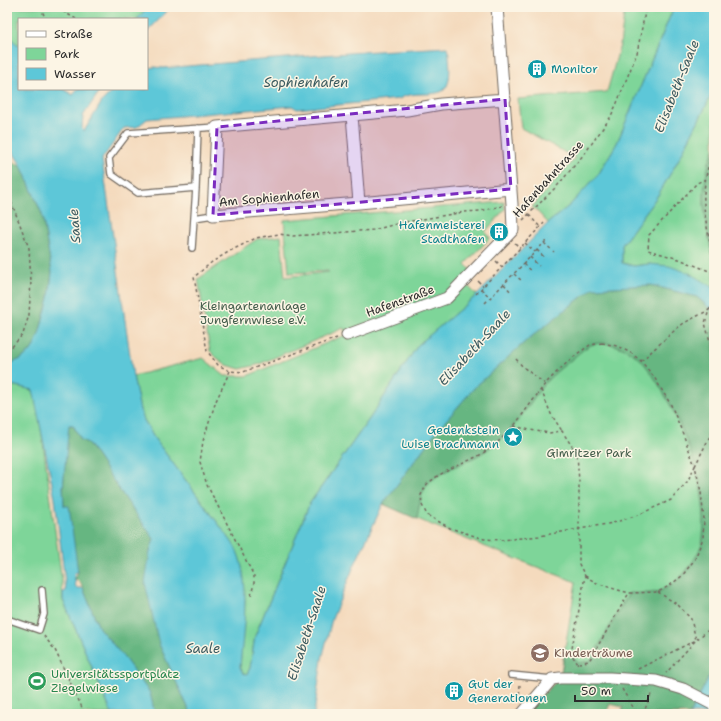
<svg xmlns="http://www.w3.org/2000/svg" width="721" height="721" viewBox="0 0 721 721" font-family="'Shantell Sans',sans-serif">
  <rect width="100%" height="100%" fill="#fcf5e5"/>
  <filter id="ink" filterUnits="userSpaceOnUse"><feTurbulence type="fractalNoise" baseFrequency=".025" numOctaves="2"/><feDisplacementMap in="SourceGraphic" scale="8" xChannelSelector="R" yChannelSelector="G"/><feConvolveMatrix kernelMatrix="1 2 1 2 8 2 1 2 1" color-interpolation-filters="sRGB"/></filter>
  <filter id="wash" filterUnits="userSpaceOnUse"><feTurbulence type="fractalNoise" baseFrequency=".012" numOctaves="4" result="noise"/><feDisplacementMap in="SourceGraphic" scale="16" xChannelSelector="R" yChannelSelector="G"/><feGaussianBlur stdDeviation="0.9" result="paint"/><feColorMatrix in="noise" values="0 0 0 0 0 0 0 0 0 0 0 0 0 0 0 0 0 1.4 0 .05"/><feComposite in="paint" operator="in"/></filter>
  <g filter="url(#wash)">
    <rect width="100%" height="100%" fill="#f4dabd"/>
    <path fill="#7ed599" stroke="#548062" d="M7,7H164L147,19H19V46L7,35Z
      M625,7H674L617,143L598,175L570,205L548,223L535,209L532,207L575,158L521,128L518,99L607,92L620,45Z
      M714,90V150L709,162L704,204L712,256L714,262V288L689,273L649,264L634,266L622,263V245L658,195L680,157Z
      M504,202L505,209L485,232L490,238L465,264L473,272L464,282L477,295L418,345L370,418L310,503L255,636L250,668L247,674L243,673L240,667L245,600L229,538L154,438L144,420L140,410L133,376L203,358L225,376H247L346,335L344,328L257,365L240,369L227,365L217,358L210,351L198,279L257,239L281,236L285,277L329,272L328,271L289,273L284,220Z
      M714,312V667L560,678L576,582C511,557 446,532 383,504L527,340Z
      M7,384L33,390L41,428L62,581L63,600L112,714H7Z"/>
    <path fill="#66b681" stroke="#487056" d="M714,150V262L712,256C710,240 705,221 704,205C703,186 707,167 714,150Z
      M7,160L21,165L42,214L52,272L49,298L39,334L34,346L30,352L21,359L7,365Z
      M651,285L697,297L714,312V667L690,714H622L623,707L610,704L606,714H522L560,678L565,652L571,654L578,663L590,661L629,593C638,593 652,594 659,591C669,588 680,579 686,571C693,562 702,549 703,537C709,489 685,430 662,390C656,380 649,369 641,360C629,349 607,339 591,345C584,348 577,355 571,360C562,367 552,375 544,384C532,399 523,416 510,430C500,440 491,448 479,455C465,463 437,472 427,485C420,495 419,508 417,519L383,504L435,433L475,387L527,340L593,288Z
      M68,425H73L81,440L88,443L129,504L154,539L150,551L159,644L191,714H155L150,693L122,655L99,628L83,588L80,582L75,579L78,572L64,506C62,479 66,452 68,425Z"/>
    <path fill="#5dc7d8" stroke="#447982" d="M148,7H171L147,32V19H137Z
      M674,7H714V90L680,157L658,195L622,245V263L634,266L649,264L669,266L689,273L714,288V312L697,297L651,285L593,288L527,340L475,387L435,433L383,504L354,566L332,619L322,659L314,714H191L159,644L145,583L150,551L154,539L129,504L88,443L81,440L73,425H69L63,487L64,506H69L78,572L74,573L76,588H83L99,628L122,655L150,693L155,714H112L63,600V592L66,591L55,499L33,390L7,384V365L21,359L30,352L34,346L39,334L49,298L52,272L42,214L21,165L7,143V35L19,46V89H63L73,95L77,89H101L83,116L82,129L84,131L103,100L115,89H147V68L155,67L163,68L361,52L448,47C449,58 453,82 444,90C441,93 431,94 426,94C417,94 407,94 399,99L297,109L292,106L147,119L137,127L124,128L102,159L133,376L140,410L144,420L154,438L229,538C232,542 235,546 237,551C251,583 243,632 240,667L243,673L247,674L250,668L255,636L310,503L370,418L418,345L477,295L548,223L570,205L598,175L617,143Z
      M714,667V714H690Z"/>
  </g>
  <g filter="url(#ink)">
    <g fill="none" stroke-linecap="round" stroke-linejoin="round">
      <defs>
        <path id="lane" d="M196,188L138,193L111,174L109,158L128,133L217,127
          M194,218L213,215
          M192,248L196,188L198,128
          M7,619L39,630L44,614L42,590
          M511,675L552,679"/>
        <path id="street" d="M352,115L407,110L441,104L505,99
          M359,203L352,115L217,127L213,215L359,203L511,189
          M347,335L447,298L513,230L512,204L497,7
          M522,714L552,679L560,678H610L656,681L683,689L714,705"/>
      </defs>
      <use href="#lane" stroke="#71685e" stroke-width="8"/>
      <use href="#street" stroke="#71685e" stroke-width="13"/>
      <path stroke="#71685e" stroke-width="1.5" stroke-dasharray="3 3" stroke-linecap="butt" d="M40,7L46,19
        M59,7L64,12L76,19
        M714,150C707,167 703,186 704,205C705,221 710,240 712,256L714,262
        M706,179L697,183L649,235L648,250L679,259L714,273
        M7,191L29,248L31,281L29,315L23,334L10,349L7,350
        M529,215L540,227
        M523,220L558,185L585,153L610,118L617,103L637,53L646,7
        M515,243L520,248
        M525,243L535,252
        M544,243L554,252
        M537,250L545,258
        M530,257L539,266
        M496,261L502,267
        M523,264L532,272
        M514,274L522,281
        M478,281L483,286
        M504,284L511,292
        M481,289L490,297
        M476,294L544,223
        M485,303L546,241
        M714,303L709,310L705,323L714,356
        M337,338L243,372L230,371L218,365L207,351L194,277L212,262L230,251L256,238L279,234L293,236L373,230L400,223L464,212L480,211L502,206
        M602,343L617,346L631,353L641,361L654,377L671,405L683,434L695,466L687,482L671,500L638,515L613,523L579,529L539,536L503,540L484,539L450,528L427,515L422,505L421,495L427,484L439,475L480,455L496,444L514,426L545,384L560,369L577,354L590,345Z
        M516,359L523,367L545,384
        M641,361L675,330L684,323L709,310
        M230,371L216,401L203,441L200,462L207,485L254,576V583L251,596
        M541,390L551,414L562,431
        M514,426L530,430L549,433L562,431L577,454L579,482V564L585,576L571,654L578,664
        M585,576L597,583L611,588L629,593L658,592L669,586L682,576L695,559L703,538L704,519L701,492L695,466L714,428
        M658,592L678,605L691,619L696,640L666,673
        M44,636L55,650L85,714
        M579,663L589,661L629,593
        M638,669L696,640L711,628L714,625
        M622,689L637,714
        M519,700L520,684
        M643,714L652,692"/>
      <use href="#lane" stroke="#fff" stroke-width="5.5"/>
      <use href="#street" stroke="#fff" stroke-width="11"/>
    </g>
  </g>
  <path fill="#7b2cbf" fill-opacity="0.2" stroke="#7b2cbf" stroke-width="3" stroke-dasharray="8 5" stroke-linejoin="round" d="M505,99L511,189L213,215L217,127Z"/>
  <defs>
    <symbol id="building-disc" viewBox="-11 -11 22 22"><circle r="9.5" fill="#0f9aa8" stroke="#fcf5e5"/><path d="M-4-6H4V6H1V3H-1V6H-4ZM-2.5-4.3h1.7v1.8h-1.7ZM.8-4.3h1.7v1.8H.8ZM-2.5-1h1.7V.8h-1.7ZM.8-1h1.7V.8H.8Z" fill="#fff"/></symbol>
    <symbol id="sight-disc" viewBox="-11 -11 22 22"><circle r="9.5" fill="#0f9aa8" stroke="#fcf5e5"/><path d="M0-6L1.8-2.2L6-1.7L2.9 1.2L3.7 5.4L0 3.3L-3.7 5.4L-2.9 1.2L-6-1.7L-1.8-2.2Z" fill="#fff"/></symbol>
    <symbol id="school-disc" viewBox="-11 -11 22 22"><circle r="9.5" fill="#8d6e63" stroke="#fcf5e5"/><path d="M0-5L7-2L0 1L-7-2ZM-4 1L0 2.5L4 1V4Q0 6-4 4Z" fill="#fff"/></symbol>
    <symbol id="stadium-disc" viewBox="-11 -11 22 22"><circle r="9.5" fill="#2e9e5b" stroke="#fcf5e5"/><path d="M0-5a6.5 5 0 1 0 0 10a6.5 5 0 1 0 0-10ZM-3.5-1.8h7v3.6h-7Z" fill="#fff"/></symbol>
  </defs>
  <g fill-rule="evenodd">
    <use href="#building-disc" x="526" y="58" width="22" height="22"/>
    <use href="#building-disc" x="488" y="221" width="22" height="22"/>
    <use href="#sight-disc" x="502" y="426" width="22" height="22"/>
    <use href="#school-disc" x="529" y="642" width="22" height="22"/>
    <use href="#stadium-disc" x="26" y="670" width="22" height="22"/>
    <use href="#building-disc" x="443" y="680" width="22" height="22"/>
  </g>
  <g text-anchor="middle" stroke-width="3" stroke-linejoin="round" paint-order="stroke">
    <g font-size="12" fill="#0d838f" stroke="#fcf5e5" text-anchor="start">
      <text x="551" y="73">Monitor</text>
      <text x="485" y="229" text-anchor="end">Hafenmeisterei<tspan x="485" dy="14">Stadthafen</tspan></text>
      <text x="499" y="434" text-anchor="end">Gedenkstein<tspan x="499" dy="14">Luise Brachmann</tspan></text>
      <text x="468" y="688">Gut der<tspan x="468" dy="14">Generationen</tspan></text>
    </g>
    <g font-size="12" fill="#2b2b2b" stroke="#fcf5e5">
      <text transform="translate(548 179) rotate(-48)" y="4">Hafenbahntrasse</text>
      <text transform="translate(269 198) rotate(-5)" y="4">Am Sophienhafen</text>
      <text transform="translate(400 301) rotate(-20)" y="4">Hafenstraße</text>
    </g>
    <g font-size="12" fill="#445e4c" stroke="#fcf5e5">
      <text x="253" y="310">Kleingartenanlage<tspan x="253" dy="14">Jungfernwiese e.V.</tspan></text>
      <text x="589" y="457">Gimritzer Park</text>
    </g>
    <g font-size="12" fill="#785e54" stroke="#fcf5e5" text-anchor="start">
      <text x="554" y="657">Kinderträume</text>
    </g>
    <g font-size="12" fill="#27864d" stroke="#fcf5e5" text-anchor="start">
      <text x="51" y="678">Universitätssportplatz<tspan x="51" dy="14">Ziegelwiese</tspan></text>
    </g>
    <g font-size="13" font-style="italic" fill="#3a5a5f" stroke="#fcf5e5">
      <text x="306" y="87">Sophienhafen</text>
      <text transform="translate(676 86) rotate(-68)" y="5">Elisabeth-Saale</text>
      <text transform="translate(74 226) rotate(-94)" y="5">Saale</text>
      <text transform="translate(474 347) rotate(-47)" y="5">Elisabeth-Saale</text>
      <text transform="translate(306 633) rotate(-72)" y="5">Elisabeth-Saale</text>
      <text x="203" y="653">Saale</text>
    </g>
  </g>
  <rect width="721" height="721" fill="none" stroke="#fcf5e5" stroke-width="24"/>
  <rect x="18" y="18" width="130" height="72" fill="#fcf5e5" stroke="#a8a49b"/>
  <rect x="26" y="31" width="20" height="6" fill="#ffffff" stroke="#a8a49b"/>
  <text x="54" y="38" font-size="12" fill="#2b2b2b">Straße</text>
  <rect x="26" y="48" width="20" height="12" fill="#7ed599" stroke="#a8a49b"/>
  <text x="54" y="58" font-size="12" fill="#2b2b2b">Park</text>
  <rect x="26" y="68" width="20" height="12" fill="#5dc7d8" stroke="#a8a49b"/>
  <text x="54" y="78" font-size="12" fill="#2b2b2b">Wasser</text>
  <path d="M575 695v6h73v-6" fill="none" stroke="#2b2b2b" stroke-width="2"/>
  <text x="581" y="695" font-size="12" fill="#2b2b2b" stroke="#fcf5e5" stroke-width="3" paint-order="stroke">50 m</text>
</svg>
